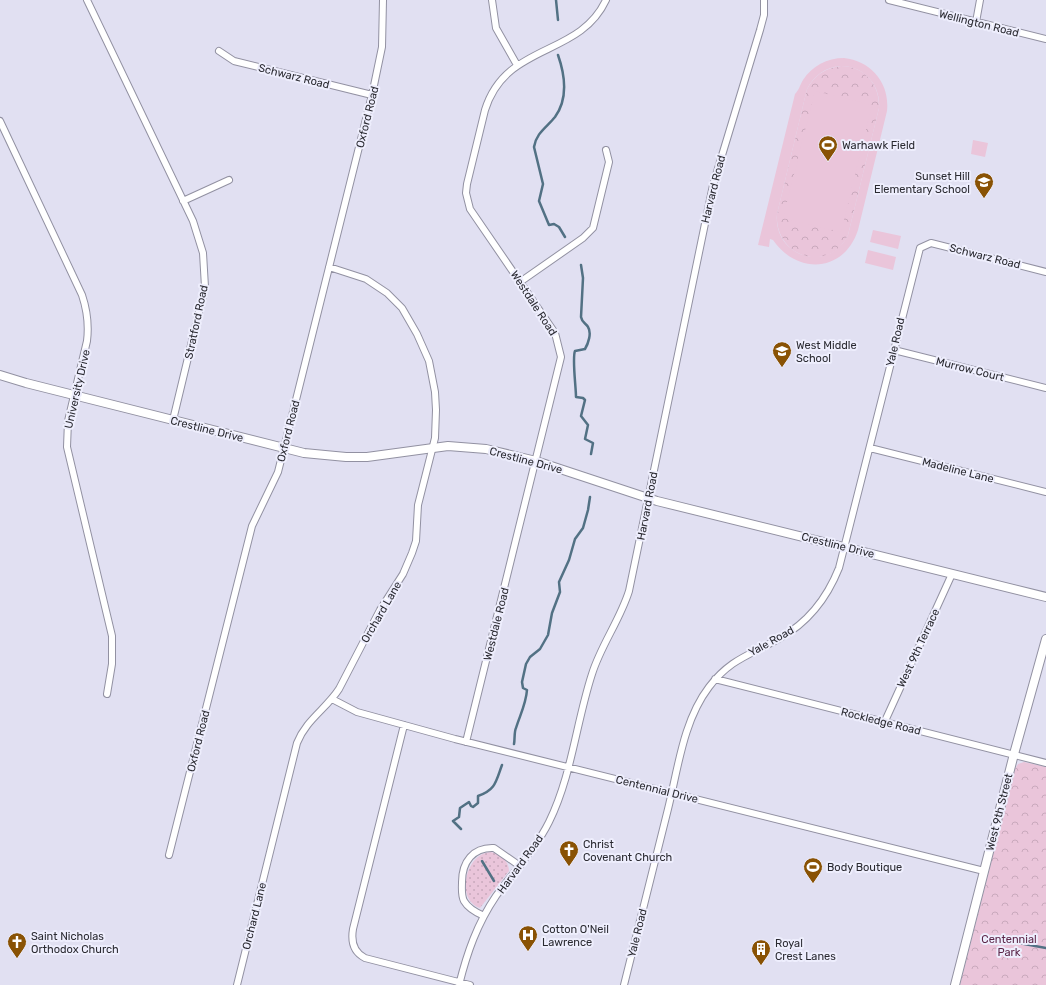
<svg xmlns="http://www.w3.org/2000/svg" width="1046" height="985" viewBox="0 0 1046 985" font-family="Rubik,sans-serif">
  <defs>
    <pattern id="grass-dots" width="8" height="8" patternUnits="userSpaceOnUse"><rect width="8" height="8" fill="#eac5da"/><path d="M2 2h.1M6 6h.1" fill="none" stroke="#c9a9bc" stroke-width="1.8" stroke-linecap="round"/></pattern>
    <pattern id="park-crowns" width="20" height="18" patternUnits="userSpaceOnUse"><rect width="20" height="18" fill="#eac5da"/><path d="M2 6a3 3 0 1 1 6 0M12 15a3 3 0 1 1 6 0" fill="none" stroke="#c9a9bc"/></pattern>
  </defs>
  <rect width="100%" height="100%" fill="#e1e0f2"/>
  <path fill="url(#grass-dots)" d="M491,852C500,854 509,861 509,871L480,908C455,900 465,853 491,852Z"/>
  <path fill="url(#park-crowns)" d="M841,66C865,66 880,85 879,108L848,235C829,275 774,257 777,214L807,89C815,75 825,68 841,66Z
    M1024,762L1046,767V985H960L1015,769L1018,764Z"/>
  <path fill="#eac5da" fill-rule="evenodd" d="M844,58C871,61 890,83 887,111L858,230C844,273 797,275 773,240L770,239L769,247L758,245L795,94C799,90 800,85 803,80C812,66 827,58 844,58ZM841,66C864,66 881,85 879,108L848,235C829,274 773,257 777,214L807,89C814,76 825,67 841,66Z
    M815,91L872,105L841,232L783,218Z
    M973,140L988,143L985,157L971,154Z
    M873,230L901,236L898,249L870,242Z
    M868,250L896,257L893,270L865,263Z"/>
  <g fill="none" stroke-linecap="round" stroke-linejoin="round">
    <path stroke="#527184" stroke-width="2.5" d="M556,0L558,20
      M558,55C565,75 568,99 555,117C547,127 536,133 534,147L543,184L539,201L549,225L554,224L559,227L565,237
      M581,265L583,278L581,317C582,323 586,323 588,327C592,333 588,344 585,349L575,351C572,358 576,387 576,397L583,398L585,400L581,416L588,425L585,439L593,443L591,454
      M514,744C515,739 514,732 516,728C520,715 526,704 527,690L523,688L522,682L526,664L530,657L540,649L548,635L552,613L560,592L559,582L569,560L575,539L583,528L588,510L590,497
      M461,829L453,821L459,817L460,808L469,802L471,806L473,807L478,803V796C496,790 496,781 502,765
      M482,861L494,881
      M996,939L1046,948"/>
    <defs>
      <path id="minor" d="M87,0L193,221L203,253L205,287L173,420
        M492,0L496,28L517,65
        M889,0L1046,39
        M976,22L980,0
        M219,51L234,61L372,95
        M0,121L82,295C87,310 89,325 87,341L68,421L67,447L112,636V664L107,694
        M183,201L229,180
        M520,282L583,238L593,228L609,162L606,150
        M894,350L1046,388
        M870,448L1046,492
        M715,679L1046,763
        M332,699L357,712L455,739L984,871
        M885,721L952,574
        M404,725L353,929C351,941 353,952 365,958L470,985
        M466,742L561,357L555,333L470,209L466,193L467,184L485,110C506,42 579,58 606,0
        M169,855L252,526L278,472L372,95L382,47L383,0
        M484,916C477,913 468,908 464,901C461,895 462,888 462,882C462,862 473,847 494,848L520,866
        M237,985L297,743C306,720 326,709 339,689L380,610L403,574L412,553L416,541L418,505L435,438L436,410L435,392L429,361L417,334L402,308L387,293L366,279L329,267
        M459,985C467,953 477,924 496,896C514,871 535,850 549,822C572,775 576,723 592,674C601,645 620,620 629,591L713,185L760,30L764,15V0
        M624,985C639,926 653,868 668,809C678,769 683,721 709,687C731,658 751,655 780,638C809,622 827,598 839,568L920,248L931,243L1046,272"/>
      <path id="tertiary" d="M0,375L26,383L304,453L346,457H367L448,446L486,449L536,461L657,501L1046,597
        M955,985L1014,754L1046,639"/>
    </defs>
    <use href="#minor" stroke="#9291a2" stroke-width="8"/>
    <use href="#tertiary" stroke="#9291a2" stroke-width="10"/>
    <use href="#minor" stroke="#fff" stroke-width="6"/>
    <use href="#tertiary" stroke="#fff" stroke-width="8"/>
  </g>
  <defs>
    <symbol id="stadium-pin" viewBox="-11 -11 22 30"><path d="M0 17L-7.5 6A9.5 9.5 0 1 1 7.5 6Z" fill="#895204" stroke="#eeeefd"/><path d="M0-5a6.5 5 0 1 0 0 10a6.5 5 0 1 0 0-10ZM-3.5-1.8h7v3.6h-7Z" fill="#fff"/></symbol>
    <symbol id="school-pin" viewBox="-11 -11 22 30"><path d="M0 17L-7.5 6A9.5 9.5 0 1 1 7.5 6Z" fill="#895204" stroke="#eeeefd"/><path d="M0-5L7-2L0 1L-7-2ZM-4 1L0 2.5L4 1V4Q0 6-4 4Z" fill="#fff"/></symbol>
    <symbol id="church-pin" viewBox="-11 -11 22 30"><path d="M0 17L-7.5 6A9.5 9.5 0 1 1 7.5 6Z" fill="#895204" stroke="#eeeefd"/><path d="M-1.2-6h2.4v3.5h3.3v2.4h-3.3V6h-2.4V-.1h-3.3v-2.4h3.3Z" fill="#fff"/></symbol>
    <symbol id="hospital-pin" viewBox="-11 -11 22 30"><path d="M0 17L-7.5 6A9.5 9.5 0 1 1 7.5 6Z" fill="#895204" stroke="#eeeefd"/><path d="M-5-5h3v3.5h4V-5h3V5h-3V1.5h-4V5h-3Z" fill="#fff"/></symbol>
    <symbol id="building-pin" viewBox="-11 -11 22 30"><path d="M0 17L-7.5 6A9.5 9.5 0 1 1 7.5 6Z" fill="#895204" stroke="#eeeefd"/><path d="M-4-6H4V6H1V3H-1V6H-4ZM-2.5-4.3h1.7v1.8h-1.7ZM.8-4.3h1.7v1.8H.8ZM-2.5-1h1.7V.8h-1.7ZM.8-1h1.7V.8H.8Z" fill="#fff"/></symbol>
  </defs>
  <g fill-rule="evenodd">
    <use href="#stadium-pin" x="817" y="134" width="22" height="30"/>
    <use href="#school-pin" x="973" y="171" width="22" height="30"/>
    <use href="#school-pin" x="771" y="340" width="22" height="30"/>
    <use href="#church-pin" x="558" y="839" width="22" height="30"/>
    <use href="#stadium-pin" x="802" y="856" width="22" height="30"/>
    <use href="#hospital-pin" x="517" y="924" width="22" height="30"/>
    <use href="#church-pin" x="6" y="931" width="22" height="30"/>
    <use href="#building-pin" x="750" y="938" width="22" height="30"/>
  </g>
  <g text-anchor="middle" stroke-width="4" stroke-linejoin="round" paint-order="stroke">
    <g font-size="11" fill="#2a2a31" stroke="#eeeefd">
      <text transform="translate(979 23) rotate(14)" y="4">Wellington Road</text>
      <text transform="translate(294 76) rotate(14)" y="4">Schwarz Road</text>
      <text transform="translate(367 117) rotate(-76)" y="4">Oxford Road</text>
      <text transform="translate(713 189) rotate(-76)" y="4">Harvard Road</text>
      <text transform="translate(985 256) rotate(14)" y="4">Schwarz Road</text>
      <text transform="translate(534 303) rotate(57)" y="4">Westdale Road</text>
      <text transform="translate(196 322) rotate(-78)" y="4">Stratford Road</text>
      <text transform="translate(895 342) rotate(-77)" y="4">Yale Road</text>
      <text transform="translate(970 369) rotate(14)" y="4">Murrow Court</text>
      <text transform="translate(77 389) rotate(-77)" y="4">University Drive</text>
      <text transform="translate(207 429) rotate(14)" y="4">Crestline Drive</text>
      <text transform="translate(288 431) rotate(-76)" y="4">Oxford Road</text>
      <text transform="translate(526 460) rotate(15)" y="4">Crestline Drive</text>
      <text transform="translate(958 470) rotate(14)" y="4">Madeline Lane</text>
      <text transform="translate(647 506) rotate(-79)" y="4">Harvard Road</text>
      <text transform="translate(838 545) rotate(14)" y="4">Crestline Drive</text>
      <text transform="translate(381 612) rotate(-60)" y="4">Orchard Lane</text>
      <text transform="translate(496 624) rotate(-76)" y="4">Westdale Road</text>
      <text transform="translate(771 641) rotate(-29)" y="4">Yale Road</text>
      <text transform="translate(918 648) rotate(-65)" y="4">West 9th Terrace</text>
      <text transform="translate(881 721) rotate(14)" y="4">Rockledge Road</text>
      <text transform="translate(198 741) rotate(-76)" y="4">Oxford Road</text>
      <text transform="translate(657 789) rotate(14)" y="4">Centennial Drive</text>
      <text transform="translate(999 812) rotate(-76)" y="4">West 9th Street</text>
      <text transform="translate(520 864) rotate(-54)" y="4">Harvard Road</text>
      <text transform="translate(254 916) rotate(-76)" y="4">Orchard Lane</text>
      <text transform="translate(637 933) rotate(-76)" y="4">Yale Road</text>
    </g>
    <g font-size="11" fill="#2a2a31" stroke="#eeeefd" text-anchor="start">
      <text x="842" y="149">Warhawk Field</text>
      <text x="970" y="180" text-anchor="end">Sunset Hill<tspan x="970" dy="13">Elementary School</tspan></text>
      <text x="796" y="349">West Middle<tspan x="796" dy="13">School</tspan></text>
      <text x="583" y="848">Christ<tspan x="583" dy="13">Covenant Church</tspan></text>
      <text x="827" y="871">Body Boutique</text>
      <text x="542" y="933">Cotton O'Neil<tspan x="542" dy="13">Lawrence</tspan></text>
      <text x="31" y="940">Saint Nicholas<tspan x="31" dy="13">Orthodox Church</tspan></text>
      <text x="775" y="947">Royal<tspan x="775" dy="13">Crest Lanes</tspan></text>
    </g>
    <g font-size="11" fill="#5b2548" stroke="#eeeefd">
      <text x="1009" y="943">Centennial<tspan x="1009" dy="13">Park</tspan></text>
    </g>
  </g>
</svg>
